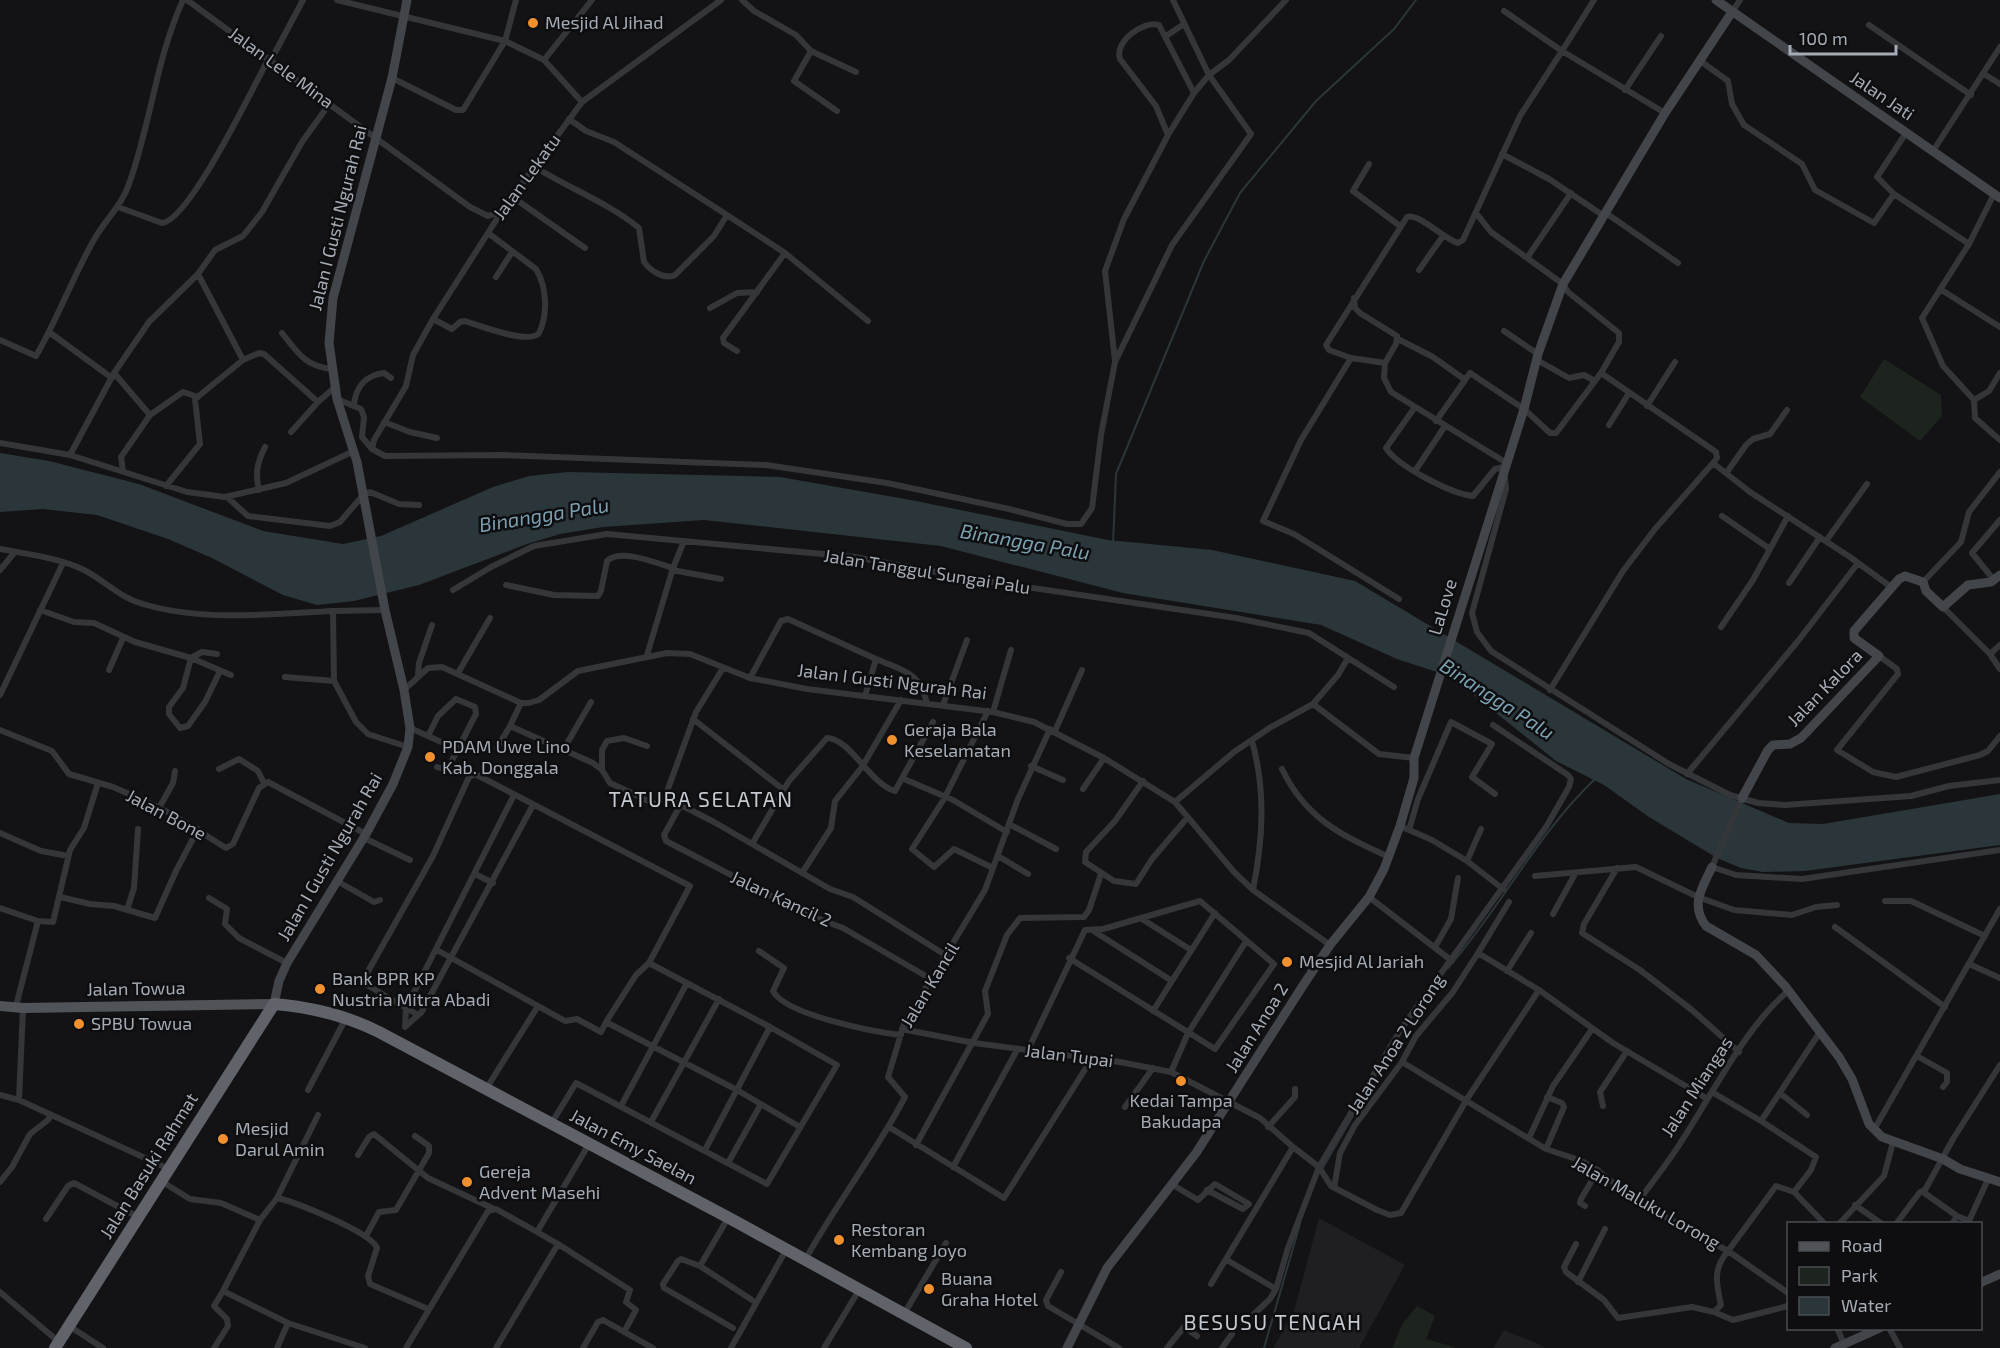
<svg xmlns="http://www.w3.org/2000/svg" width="2000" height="1348" viewBox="0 0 2000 1348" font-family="'Exo 2',sans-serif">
  <rect width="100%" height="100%" fill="#131315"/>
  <path fill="#1f1f22" d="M1319,1218L1405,1265L1359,1348H1273L1294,1311Z
    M1504,1330L1536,1343L1545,1348H1493Z"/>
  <path fill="#1d241d" d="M1884,359L1941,395L1942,416L1920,441L1860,397Z
    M1417,1306L1435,1316L1426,1339L1457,1348H1392L1403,1323Z"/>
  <path fill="#2b363a" d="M0,453L49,461L139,484L263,531L343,544L381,536L493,487L529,476L568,472L780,477L911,500L1108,540L1212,550L1355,581L1686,779L1789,823L1823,824L2000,794V845L1805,871L1763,872L1741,868L1717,858L1649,817L1604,785L1556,761L1470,692L1443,674L1397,659L1321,625L1123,593L941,546L704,520L603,527L560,534L527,544L419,585L354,601L317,605L283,595L212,558L168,539L97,515L43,509L0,512Z"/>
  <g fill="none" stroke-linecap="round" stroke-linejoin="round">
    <path stroke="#2b363a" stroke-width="2" d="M1113,544L1116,474L1204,261L1240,193L1316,101L1394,29L1416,0
      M1448,968C1501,908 1536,835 1595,779
      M1322,1169L1372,1083
      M1264,1348L1300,1224"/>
    <path stroke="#34363a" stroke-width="6" d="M187,0L470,207L488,216L500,212
      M337,0L505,41L544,60L582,102
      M721,0L582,102L502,211L433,319L413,355L406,386L374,440L372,449L385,456L503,455L766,465L887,483L1009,509L1067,524H1081L1092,508L1101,435L1115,362L1172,245L1251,134L1209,75L1173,0
      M742,0L754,11L796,35L811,51L856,72
      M1594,0L1562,51L1665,113
      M1504,11L1562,51L1520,116L1463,240L1458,243C1444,239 1419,213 1407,217L1326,345L1329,350L1351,358L1385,363L1384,378L1391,392L1505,462
      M1732,12L1740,0
      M1869,25L1971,95
      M1166,36L1184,24
      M811,51L794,81L837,111
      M271,60L303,0
      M544,60L592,0
      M1699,60L1728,81L1732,104L1744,125L1802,164L1815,190L1874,223L1894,194L1969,244
      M1984,74L2000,84
      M392,78L456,110H463L505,41L516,0
      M1625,90L1661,36
      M1168,135L1156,106L1120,59C1114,42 1143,20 1159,25L1194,93
      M1933,151L2000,47
      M1502,154L1549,179L1604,216
      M1369,164L1353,191L1400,226
      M535,167C570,189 607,202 639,228L644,262C651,271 664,280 675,275L714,236L727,215L614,142L586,131L569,119
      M1894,194L1877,177L1906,133
      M1994,194L1969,244L1922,318L1943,366L1974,400L1975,418L2000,440
      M514,198L585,248
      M118,207L162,223C190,220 253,87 269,58
      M1476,213L1491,232L1563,284L1568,292L1619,333V342L1601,373
      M1606,213L1678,263
      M727,215L785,253L868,321
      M1527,258L1571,193
      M1419,270L1443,236
      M496,277L512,252
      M1940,289L2000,327
      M1354,298L1355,308L1360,313L1397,336L1396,344L1385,363
      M710,308L737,293L757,292
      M433,319L452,329L460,322L465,321C480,326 530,345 539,333C548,315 547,287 536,269L488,233
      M1504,331L1538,354
      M49,332L112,378
      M282,333C298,353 305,366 331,369
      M1398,339L1433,357L1464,379
      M0,340L36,356C58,318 73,276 95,238C106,219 122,205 129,184C151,123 156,59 183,0
      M737,351L724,343L723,338L785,253
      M1351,358L1301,440L1263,521L1294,534L1399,599
      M243,360L259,353L264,354L318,402L335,387
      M1537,360L1569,378L1584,375L1595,381
      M1115,361L1105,271L1124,219L1168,135L1194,93L1209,75L1229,60L1286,0
      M114,373L150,415L183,392L198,397
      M337,399L361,409L364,417L362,437L372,449
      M1974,400L1989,391L2000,373
      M354,404C356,387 366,375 384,373L391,378
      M1647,406L1675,362
      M1415,407L1386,448C1397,466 1452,494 1473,496L1495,469L1504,467L1506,489L1472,613L1477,632L1491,651L1669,764L1730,795L1758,803L1785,805L1911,796L1949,786L2000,780
      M1436,421L1470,373L1524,409L1550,433H1556L1601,373L1716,452L1717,458L1713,463L1750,492L1850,557L1891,587
      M384,422L410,432L437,438
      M1609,425L1629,393
      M291,432L318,402
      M0,443L70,455L187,492L225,497L286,483L354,451
      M70,455L114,373L149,322L198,274L215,250L243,236L262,212L302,142L330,103
      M123,471L121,457L150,415
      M1415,471L1445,426
      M1727,472L1746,445L1753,439L1770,434L1787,410
      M166,486L200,444L195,399L243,360L198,274
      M259,490C255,473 257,463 265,447
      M227,497L248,516L330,526L340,522L364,494L370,492L399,504L419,505
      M1722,516L1770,549
      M1826,541L1867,484
      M0,549C27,554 60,558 84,570C104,580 120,598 143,604C203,622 272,614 333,611L334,681L356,722L368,734L408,747
      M0,570L15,552
      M672,570L721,579
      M1994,580L1972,553L2000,520
      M1923,582L1961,542L1969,512L2000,472
      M1789,583L1820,537
      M506,585L554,595L598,596L601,591L607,561C621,548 656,563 673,568
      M453,590L491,567L534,546L607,534L855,557L985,581L1236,618L1309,633L1394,687
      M1943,607L1990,654L2000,669
      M40,610L74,622L94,623L135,642L191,658L183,688L169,707V714L180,728L188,726L205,702L220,671
      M333,611L385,610
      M1721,627L1753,580L1788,516
      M217,654L202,652L191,658L231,675
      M1990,654L2000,645
      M647,655L673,568L684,541
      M1879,656L1897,669L1898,674L1837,750L1873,772L1896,777L1980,755L1988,751L2000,736
      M876,659C904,671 919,671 927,703
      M109,670L123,638
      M458,673L490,618
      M418,675L419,663L432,625
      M285,677L334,681
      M750,678L781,621L788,619L876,659L865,696
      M404,690L428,668L442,667L521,703H529L539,700L578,671L667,653L690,654L750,678L807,689L993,712L1034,722L1104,758L1175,802L1234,872L1253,890L1330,945
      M1550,690L1623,571L1655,529L1713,463
      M0,695L63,563
      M521,703L510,726L593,763L602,770L610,783L657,805L665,797L696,712L723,668
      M1313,704L1379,754L1414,758
      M943,705L967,640
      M988,711L944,799L912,849L934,867L954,849L993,868
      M993,712L1011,650
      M693,719L784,790
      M410,728L459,750
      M0,730L52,751L69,774L113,787L143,800L175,816L226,848L233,844L259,788L268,782L366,834
      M1055,731L1082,670
      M429,734L438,716L456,699L475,707L476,714L447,770L437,767
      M1252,741C1266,791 1263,839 1253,890
      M497,748L510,726
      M562,752L591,702
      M1031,766L1063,780
      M219,769L239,759L258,771L264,783
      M1282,769C1306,819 1341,835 1389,857
      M602,770V750L607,741L624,738L647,746
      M1687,774L1798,641L1858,563
      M904,779L953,800L1007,832
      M1143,781L1115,821L1086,852L1085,862L1114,881L1136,884L1152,859L1187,818
      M1083,789L1104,758
      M665,797L714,822L830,889L853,897L947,956
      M1742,798L1712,867L1736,875L1802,879L2000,850
      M1175,802L1234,752L1271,727L1313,704L1338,675L1348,658
      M681,804L664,835L666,841L806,914L843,928L931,979
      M533,805L421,1013L418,1015L362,982L433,856L469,777L475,774L690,886L649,963L636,975L606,1022
      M159,808L173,783L175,771
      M1009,824L1056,849
      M1400,826L1432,840L1467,861L1503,889
      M1409,830L1418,799L1451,722L1492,744L1472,777L1495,794
      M0,833L41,851L68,856
      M364,838L410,860
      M752,844L789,781L827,738C851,739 870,784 895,791L933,722
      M998,856L1028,874
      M1467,861L1481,829
      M1617,868L1584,924L1582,933L1640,970L1692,1010L1739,1052
      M802,873L831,828L835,801L862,767L901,700
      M475,874L493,883
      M1535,876L1636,867L1698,897L1734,910L1792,915L1816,907L1837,905
      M337,881L374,902L380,900
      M60,897L90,904L114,906L155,918L176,871L198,829
      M1369,897L1452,961
      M209,898L227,909L225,924L239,938L287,963
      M1885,901H1911L1985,936
      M0,908L38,921
      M127,910L134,888L138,829
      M1553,914L1575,874
      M1142,919L1191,950
      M1835,927L1945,1007
      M1092,930L1172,981
      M1435,947L1451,919L1458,878
      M437,950L565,1021L577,1019L601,1032L606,1022L737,1090L800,1127
      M759,951L784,968L773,991C785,1015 875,1032 901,1035
      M1478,953L1509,902
      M1969,964L2000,978
      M1507,971L1531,933
      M16,1006L38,921L53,922L70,850L84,828L98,783
      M23,1008L19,1100L169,1169
      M1153,1011L1215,913
      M418,1015L405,1027L406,1008L514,795
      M902,1029L974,1043L1120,1062L1171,1072L1260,1118L1293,1147L1211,1284
      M1820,1032L1761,1121L1816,1157L1811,1170L1794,1192L1825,1224
      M1028,1050L1085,930L1103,929L1200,901L1274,964L1215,1049L1069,958
      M1917,1056L1947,1073V1082L1943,1087
      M1402,1062L1416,1036L1453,992L1478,953L1539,990L1613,1043L1706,1098
      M1171,1072L1188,1033L1245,943
      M486,1089L538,1006
      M308,1090L346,1018
      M1712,1092L1761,1121
      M1780,1093L1807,1115
      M0,1095L19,1100
      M621,1106L687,983
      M1603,1106L1600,1092L1627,1051
      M1125,1107L1153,1068
      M651,1122L719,999
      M551,1124L576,1083L767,1184L837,1065L770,1027L649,963
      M889,1127L1004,1198L1091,1060
      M1268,1127L1295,1097V1089
      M1875,1128L2000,909
      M1529,1138L1553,1086L1592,1029
      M916,1145L988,1014L985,991L1007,935L1020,918L1084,917L1089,910L1101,874
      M1293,1147L1319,1167L1331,1186L1377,1210L1390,1215L1401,1213L1467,1099L1539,990
      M1546,1149L1564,1107L1562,1103L1547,1097
      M705,1150L770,1027
      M358,1155L369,1137L374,1134L428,1178L492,1208
      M728,1163L761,1104
      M953,1167L1017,1050
      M161,1181L190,1199L221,1203L260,1220
      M0,1182L12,1167L30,1134L48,1120L51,1115
      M1173,1185L1198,1200L1215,1184L1249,1204L1243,1209L1207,1190
      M1334,1188L1340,1153L1355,1125L1402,1062L1546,1149L1582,1161L1597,1170L1638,1202L1728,1251C1713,1268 1716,1283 1721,1305L1714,1312L1733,1320L1788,1306
      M1923,1192L1957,1216
      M277,1198L318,1115
      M1638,1202C1652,1182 1668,1163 1681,1142C1712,1095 1744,1029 1787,992
      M1855,1205L1882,1224
      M1585,1206L1580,1203L1581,1199L1598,1170
      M46,1219L68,1186L74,1183L138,1217
      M1839,1224L1884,1176L1893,1142
      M1896,1224L1920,1192L1925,1190L1953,1139L2000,1065
      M1952,1224L1957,1216L1969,1221L1988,1179
      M366,1236L379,1212L396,1210L429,1153V1146L415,1136
      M558,1244L630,1290L626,1302L636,1310L624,1332
      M1576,1244L1564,1267L1566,1272L1604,1300L1618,1318L1692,1307L1714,1312
      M805,1260C836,1204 875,1154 905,1097L888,1077L904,1024L985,890L1018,799L1050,729
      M1227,1260L1276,1289
      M700,1266L728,1218
      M1061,1272L1046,1300L1048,1306L1119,1348
      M1578,1282L1605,1229
      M0,1292L59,1342
      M1788,1293L1728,1251L1776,1186L1794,1192
      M904,1314L946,1243
      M1252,1316L1270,1299L1276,1289L1288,1248L1319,1167L1345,1123L1401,1029L1546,827L1569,787L1571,779L1568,775L1493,725
      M69,1326L103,1348
      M733,1328L664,1288L663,1284L678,1261L681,1259L700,1266L752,1300
      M1837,1328L1844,1344
      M1889,1328L1900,1348
      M214,1348L228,1326L227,1319L214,1306L223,1291
      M277,1348L288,1323
      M365,1348L288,1323L223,1291L260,1220L277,1198C295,1202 371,1232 377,1248L368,1276L370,1284L428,1309
      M406,1348L488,1211L496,1209L537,1232
      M496,1348L558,1244L537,1232L589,1144
      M583,1348L598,1322L603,1320L653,1348
      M731,1348L786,1250
      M824,1348L859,1290
      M1167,1348L1184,1327L1197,1336
      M1222,1348L1232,1334"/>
    <path stroke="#424549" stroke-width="9" d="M1716,0L2000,198
      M1742,798L1768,750L1773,745L1790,744L1801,738L1879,656L1854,638V631L1899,579L1905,576L1923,582L1926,591L1943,607L1968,585L1991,582L2000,575
      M1712,867C1702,888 1690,905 1706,926L1756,955L1785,986L1839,1057L1852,1079L1869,1124L1882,1137L1943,1159L1960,1169L2000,1182
      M274,1004L279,981L287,963L366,834L393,784L408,747L410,728L404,690L385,610L357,462L337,399L329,343L333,298L392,78L407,0
      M1980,1283L2000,1274
      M1067,1348L1107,1268L1196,1153L1302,987L1330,945L1369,897L1384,869L1400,826L1414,778V758L1524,409L1538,354L1563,284L1665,113L1732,12
      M1835,1348L1880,1328"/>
    <path stroke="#505358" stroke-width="10" d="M0,1006L23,1008L274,1004"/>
    <path stroke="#60646a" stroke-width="12" d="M55,1348L274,1004C311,1007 345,1015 379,1032L731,1219L966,1348"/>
  </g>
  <g fill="#f0902f" stroke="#0e0e10" stroke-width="2">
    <circle cx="533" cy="23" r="6"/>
    <circle cx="892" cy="740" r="6"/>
    <circle cx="430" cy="757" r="6"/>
    <circle cx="1287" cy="962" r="6"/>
    <circle cx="320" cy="989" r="6"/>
    <circle cx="79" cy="1024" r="6"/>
    <circle cx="1181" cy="1081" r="6"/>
    <circle cx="223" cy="1139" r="6"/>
    <circle cx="467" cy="1182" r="6"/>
    <circle cx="839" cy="1240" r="6"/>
    <circle cx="929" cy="1289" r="6"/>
  </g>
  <g text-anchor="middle" stroke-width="5" stroke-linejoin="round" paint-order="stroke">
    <g font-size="18" fill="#a5acb5" stroke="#0e0e10" text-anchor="start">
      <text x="545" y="29">Mesjid Al Jihad</text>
      <text x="904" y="736">Geraja Bala<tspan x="904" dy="21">Keselamatan</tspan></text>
      <text x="442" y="753">PDAM Uwe Lino<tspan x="442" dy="21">Kab. Donggala</tspan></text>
      <text x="1299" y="968">Mesjid Al Jariah</text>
      <text x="332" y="985">Bank BPR KP<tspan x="332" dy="21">Nustria Mitra Abadi</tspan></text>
      <text x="91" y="1030">SPBU Towua</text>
      <text x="1181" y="1107" text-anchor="middle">Kedai Tampa<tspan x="1181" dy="21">Bakudapa</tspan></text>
      <text x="235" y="1135">Mesjid<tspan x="235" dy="21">Darul Amin</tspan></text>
      <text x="479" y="1178">Gereja<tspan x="479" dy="21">Advent Masehi</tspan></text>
      <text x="851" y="1236">Restoran<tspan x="851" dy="21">Kembang Joyo</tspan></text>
      <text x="941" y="1285">Buana<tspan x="941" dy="21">Graha Hotel</tspan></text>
    </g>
    <g font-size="18" fill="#a5acb5" stroke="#0e0e10">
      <text transform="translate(281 68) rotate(36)" y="6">Jalan Lele Mina</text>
      <text transform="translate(1882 96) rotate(34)" y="6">Jalan Jati</text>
      <text transform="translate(527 177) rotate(-54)" y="6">Jalan Lekatu</text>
      <text transform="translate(338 218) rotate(-76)" y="6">Jalan I Gusti Ngurah Rai</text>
      <text transform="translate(927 572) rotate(9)" y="6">Jalan Tanggul Sungai Palu</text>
      <text transform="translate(1443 607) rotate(-73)" y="6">LaLove</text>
      <text transform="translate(892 682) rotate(7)" y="6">Jalan I Gusti Ngurah Rai</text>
      <text transform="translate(1825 688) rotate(-46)" y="6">Jalan Kalora</text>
      <text transform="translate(166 815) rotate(28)" y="6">Jalan Bone</text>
      <text transform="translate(330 857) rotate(-60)" y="6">Jalan I Gusti Ngurah Rai</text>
      <text transform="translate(781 899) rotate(25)" y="6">Jalan Kancil 2</text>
      <text transform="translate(930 985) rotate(-59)" y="6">Jalan Kancil</text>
      <text transform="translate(136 989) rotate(-1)" y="6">Jalan Towua</text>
      <text transform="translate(1257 1028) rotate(-58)" y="6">Jalan Anoa 2</text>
      <text transform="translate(1396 1044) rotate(-57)" y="6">Jalan Anoa 2 Lorong</text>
      <text transform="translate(1069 1056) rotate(7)" y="6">Jalan Tupai</text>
      <text transform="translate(1697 1087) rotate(-57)" y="6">Jalan Miangas</text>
      <text transform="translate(633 1147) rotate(28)" y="6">Jalan Emy Saelan</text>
      <text transform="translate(149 1166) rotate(-58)" y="6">Jalan Basuki Rahmat</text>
      <text transform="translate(1646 1203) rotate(30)" y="6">Jalan Maluku Lorong</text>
    </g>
    <g font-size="20" font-style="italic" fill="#7ba0b0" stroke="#0e0e10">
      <text transform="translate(544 515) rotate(-9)" y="7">Binangga Palu</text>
      <text transform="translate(1025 542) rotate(10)" y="7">Binangga Palu</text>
      <text transform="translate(1497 699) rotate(33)" y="7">Binangga Palu</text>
    </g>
    <g font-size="21" letter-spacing="1.5" fill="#c5cad1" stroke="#0e0e10">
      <text x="701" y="807">TATURA SELATAN</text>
      <text x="1273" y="1330">BESUSU TENGAH</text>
    </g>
  </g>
  <rect x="1787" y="1222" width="195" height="108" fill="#0e0e10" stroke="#4a4d52" stroke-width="1.5"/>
  <rect x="1799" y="1242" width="30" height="9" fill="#505358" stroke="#4a4d52" stroke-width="1.5"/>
  <text x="1841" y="1252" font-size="18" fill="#a5acb5">Road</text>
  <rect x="1799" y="1267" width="30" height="18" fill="#1d241d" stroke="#4a4d52" stroke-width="1.5"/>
  <text x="1841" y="1282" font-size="18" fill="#a5acb5">Park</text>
  <rect x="1799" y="1297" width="30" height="18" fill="#2b363a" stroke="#4a4d52" stroke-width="1.5"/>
  <text x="1841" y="1312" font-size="18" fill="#a5acb5">Water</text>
  <path d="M1790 45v9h106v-9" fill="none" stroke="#a5acb5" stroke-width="3"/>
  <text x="1799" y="45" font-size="18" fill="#a5acb5" stroke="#0e0e10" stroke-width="4.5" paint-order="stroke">100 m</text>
</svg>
